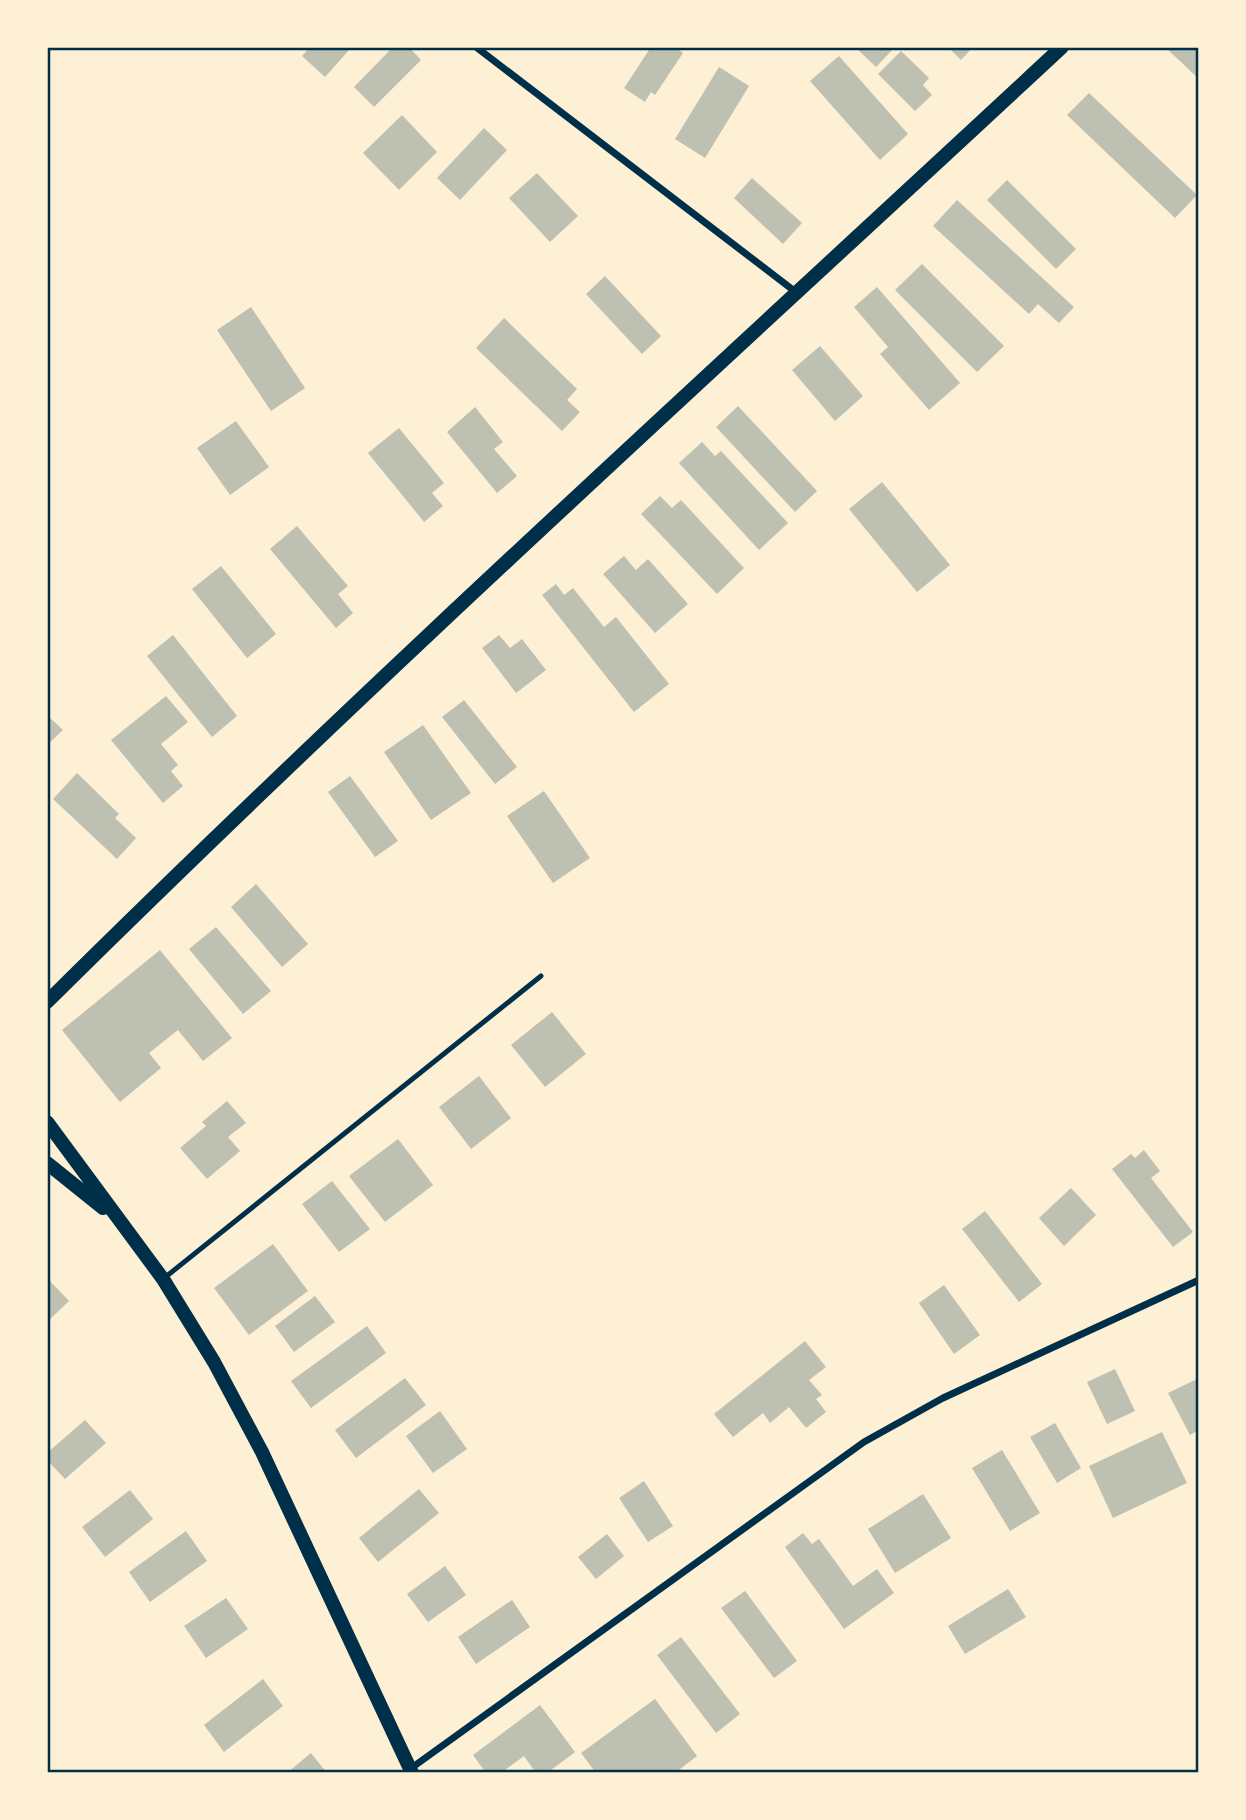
<svg xmlns="http://www.w3.org/2000/svg" width="1246" height="1820" viewBox="0 0 1246 1820" font-family="Signika,sans-serif">
  <rect width="100%" height="100%" fill="#fdf0d5"/>
  <path fill="#bec0b2" d="M310,47H348L350,49L325,77L302,56Z
    M393,47H409L421,60L374,107L354,87Z
    M651,47H675L683,53L655,95L651,92L645,102L624,88Z
    M855,47H895L876,67Z
    M948,47H973L961,60Z
    M1165,47H1199V79Z
    M901,51L929,78L923,85L932,95L915,111L878,74Z
    M839,56L908,134L880,160L810,81Z
    M719,67L749,86L705,158L675,139Z
    M1089,93L1197,195L1175,218L1067,115Z
    M402,115L437,152L399,190L363,153Z
    M484,128L507,150L460,200L437,178Z
    M537,173L578,216L550,242L509,198Z
    M752,178L802,223L783,244L734,198Z
    M1007,180L1076,249L1056,269L987,200Z
    M957,200L1074,307L1059,323L1038,304L1029,314L933,226Z
    M922,264L1004,346L977,372L895,290Z
    M605,276L661,336L642,354L586,294Z
    M877,287L960,383L929,410L880,354L888,347L854,307Z
    M251,307L305,388L271,411L217,330Z
    M504,318L577,389L567,400L580,412L562,431L476,348Z
    M820,346L863,396L835,421L792,370Z
    M738,406L817,491L795,512L716,427Z
    M475,407L503,442L494,449L517,476L497,493L447,432Z
    M236,421L269,467L230,495L197,448Z
    M399,428L444,483L432,493L443,506L424,522L368,453Z
    M702,442L715,456L721,451L788,523L759,550L679,463Z
    M882,482L950,565L917,592L849,509Z
    M660,496L672,508L681,500L744,568L717,594L641,514Z
    M297,526L348,586L338,594L353,613L336,628L270,549Z
    M624,556L636,570L648,559L688,604L655,633L603,574Z
    M221,566L276,634L247,658L192,589Z
    M556,584L564,595L573,588L604,627L616,617L669,684L634,712L542,595Z
    M173,635L237,716L212,737L147,656Z
    M499,635L510,648L522,639L546,670L516,693L482,648Z
    M166,696L188,722L161,744L178,765L171,771L183,786L163,803L111,740Z
    M464,700L517,767L495,784L442,717Z
    M47,715L63,730L47,745Z
    M423,725L471,793L431,820L384,752Z
    M77,773L119,814L115,818L136,838L117,859L53,799Z
    M350,776L398,841L375,857L328,792Z
    M544,791L590,858L553,883L507,816Z
    M256,884L308,944L282,967L231,907Z
    M216,927L271,991L243,1014L189,949Z
    M160,950L232,1038L203,1061L178,1030L149,1053L161,1068L120,1102L62,1030Z
    M552,1012L586,1054L545,1087L511,1045Z
    M479,1076L511,1118L471,1149L439,1107Z
    M227,1101L246,1123L228,1137L240,1151L207,1179L180,1148L206,1126L202,1122Z
    M398,1139L433,1185L385,1222L349,1176Z
    M1144,1150L1160,1171L1151,1178L1193,1232L1173,1247L1112,1169L1131,1154L1135,1158Z
    M332,1181L370,1229L339,1252L302,1204Z
    M1071,1188L1096,1215L1064,1246L1039,1218Z
    M985,1211L1042,1284L1019,1302L962,1229Z
    M273,1244L308,1291L249,1335L214,1288Z
    M47,1278L69,1301L47,1322Z
    M944,1285L980,1335L954,1354L919,1303Z
    M315,1296L335,1322L294,1352L275,1326Z
    M367,1326L386,1353L311,1408L291,1381Z
    M805,1341L826,1367L809,1380L822,1395L816,1399L826,1412L806,1428L789,1407L770,1423L763,1413L733,1437L714,1414Z
    M1115,1369L1135,1411L1107,1424L1087,1382Z
    M405,1378L426,1405L356,1458L335,1430Z
    M1199,1378V1430L1190,1435L1168,1393Z
    M440,1411L467,1449L433,1473L406,1436Z
    M85,1420L106,1443L65,1479L47,1460V1453Z
    M1055,1423L1081,1468L1057,1483L1030,1437Z
    M1162,1432L1187,1483L1113,1518L1089,1466Z
    M1002,1450L1040,1513L1010,1531L972,1468Z
    M644,1481L673,1526L648,1542L619,1498Z
    M419,1489L439,1513L378,1562L359,1538Z
    M130,1490L153,1519L105,1557L82,1527Z
    M923,1494L951,1538L895,1573L868,1529Z
    M186,1531L207,1561L150,1602L129,1572Z
    M803,1533L812,1544L819,1539L853,1586L877,1569L894,1593L844,1629L785,1547Z
    M607,1534L624,1556L596,1579L578,1557Z
    M445,1566L466,1595L428,1622L407,1594Z
    M1008,1589L1026,1617L965,1654L948,1626Z
    M745,1591L797,1661L774,1678L721,1608Z
    M226,1598L248,1629L206,1658L184,1626Z
    M512,1600L530,1627L476,1664L458,1637Z
    M681,1637L740,1714L716,1733L657,1655Z
    M263,1679L283,1706L224,1752L204,1725Z
    M655,1699L697,1756L675,1773H596L581,1753Z
    M540,1705L575,1752L547,1773H536L524,1756L501,1773H486L473,1755Z
    M311,1753L327,1773H287Z"/>
  <g fill="none" stroke-linecap="round" stroke-linejoin="round">
    <path stroke="#003049" stroke-width="5" d="M163,1279L541,976"/>
    <path stroke="#003049" stroke-width="7" d="M476,47L797,293
      M410,1769L864,1442L943,1398L1199,1280"/>
    <path stroke="#003049" stroke-width="14" d="M47,1002C377,675 722,363 1062,47
      M47,1122L163,1279L214,1362L262,1452L412,1773
      M47,1163L103,1208"/>
  </g>
  <rect width="1246" height="1820" fill="none" stroke="#fdf0d5" stroke-width="98"/>
  <rect x="49" y="49" width="1148" height="1722" fill="none" stroke="#003049" stroke-width="2.5"/>
</svg>
